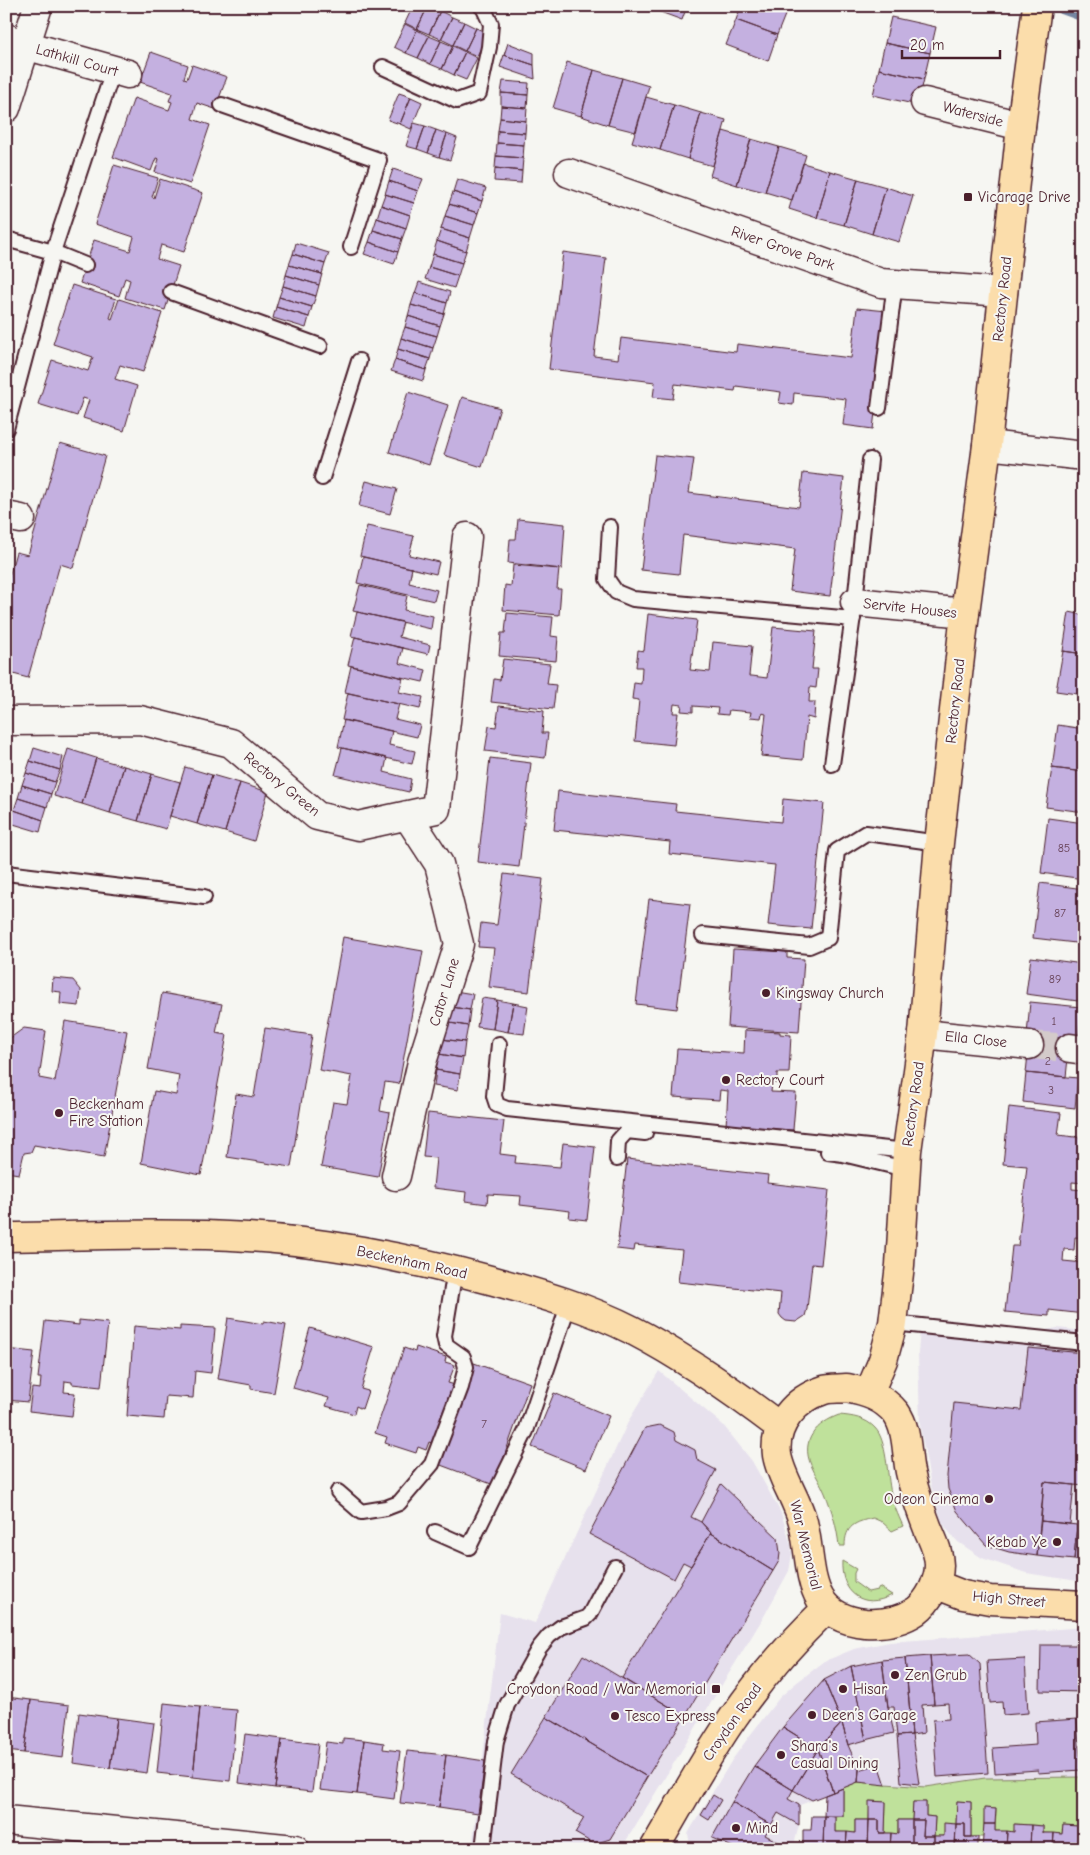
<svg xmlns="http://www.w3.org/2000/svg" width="1090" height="1855" viewBox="0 0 1090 1855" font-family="'Comic Neue',sans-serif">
  <rect width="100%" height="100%" fill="#f6f6f2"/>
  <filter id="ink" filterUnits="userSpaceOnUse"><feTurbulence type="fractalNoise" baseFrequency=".02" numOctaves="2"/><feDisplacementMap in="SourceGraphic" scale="10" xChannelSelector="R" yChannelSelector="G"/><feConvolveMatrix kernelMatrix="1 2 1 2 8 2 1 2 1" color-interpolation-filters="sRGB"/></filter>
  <g filter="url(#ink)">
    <path fill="#e7e1ed" d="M921,1318L1035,1332L1057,1328L1084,1331V1582L1026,1573L982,1558L958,1542L949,1532L942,1522L931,1486L920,1425L918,1353Z
      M659,1371L723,1425L752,1461L781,1513L791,1545L792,1554L789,1571L763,1618L621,1849H472L500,1613L535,1623L629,1420Z
      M1084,1627V1777L985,1778L926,1787L858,1782L800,1805L799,1825L793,1849H695L690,1844L688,1834L690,1830L732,1760L751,1734L780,1697L796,1683L825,1661L854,1649L890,1642Z"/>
    <path fill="#bfe19b" stroke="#848063" d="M839,1415C852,1416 866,1418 875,1428C887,1440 887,1476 891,1493C893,1504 898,1515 903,1526L892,1531L882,1522L873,1518C855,1522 845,1526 845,1546H839C837,1527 832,1510 825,1493C821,1483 815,1475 811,1465C800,1440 817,1423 839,1415Z
      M842,1561L856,1569L854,1573V1582L868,1592L877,1590L879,1587L892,1595C863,1611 840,1592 842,1561Z
      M1084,1777V1826L1063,1825L1062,1834L1043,1833V1826L1015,1824L1014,1832L995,1831L996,1809L985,1808L983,1837H971V1802L957,1801L956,1824H945L944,1836H934L935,1817L926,1816V1802H913L912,1820H898V1834L885,1833L886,1802L870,1801L869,1820H855V1833L835,1832V1817L843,1816V1788L858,1782L926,1787L985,1778Z"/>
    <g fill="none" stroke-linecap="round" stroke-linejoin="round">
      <path stroke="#7585a1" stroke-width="10" d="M1062,9L1084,17"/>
    </g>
    <path fill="#c4b0e0" stroke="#4a1f2b" d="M413,6H428L417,29L405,23Z
      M428,6L440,11L429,34L417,29Z
      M644,6H687L682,20Z
      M741,6H777L787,10L777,35L736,20Z
      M440,11L452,17L441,39L429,34Z
      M452,17L464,22L453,45L441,39Z
      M891,17L936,27L930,53L885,43Z
      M736,20L777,35L768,61L726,45Z
      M464,22L476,28L465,51L453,45Z
      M405,24L417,30L406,53L394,47Z
      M476,28L488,33L477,56L465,51Z
      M417,30L429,36L418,58L406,53Z
      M429,36L441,41L430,64L418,58Z
      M441,41L453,46L442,69L430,64Z
      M508,43L534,53V65L504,55Z
      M885,43L930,53L924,79L879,69Z
      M453,46L465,52L454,75L442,69Z
      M151,52L188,65L184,78L187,79L192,65L227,77L215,109L197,103L192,119L210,125L190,184L155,172L159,159L156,158L151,171L113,157L134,98L169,110L172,102L169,101L172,93L140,82Z
      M465,52L477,58L466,80L454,75Z
      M504,55L534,65L535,79L500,67Z
      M567,62L594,70L581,116L553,108Z
      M879,69L924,79L918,105L873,95Z
      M594,70L622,78L608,125L581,116Z
      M622,78L649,86L636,132L608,125Z
      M503,81L529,83L528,95L501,93Z
      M399,93L411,97L400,124L388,120Z
      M501,93L528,95L527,108L501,106Z
      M411,97L422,102L411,129L400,124Z
      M646,97L674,105L660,150L632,142Z
      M674,105L701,113L688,159L660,150Z
      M501,106L527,108L526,121L500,118Z
      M701,113L726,120L713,166L688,159Z
      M500,118L526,121L525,133L498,131Z
      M414,123L425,126L417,149L406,146Z
      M425,126L436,130L428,153L417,149Z
      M436,130L447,134L439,157L428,153Z
      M498,131L525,133L524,145L497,143Z
      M723,131L751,139L737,185L710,176Z
      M447,134L457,138L450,160L439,157Z
      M751,139L779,147L765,192L737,185Z
      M497,143L524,145L523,158L496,156Z
      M779,147L806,155L792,200L765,192Z
      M496,156L523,158L522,171L495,168Z
      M803,163L830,171L817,218L789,209Z
      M114,165L158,178L152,197L154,198L160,179L203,193L184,252L161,245L157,259L179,266L165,310L125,298L130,280L125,278L119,296L80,283L94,240L130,251L134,237L95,224Z
      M495,168L522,171L521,183L494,181Z
      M393,169L423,179L418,191L389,181Z
      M830,171L858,179L844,225L817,218Z
      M457,179L486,188L482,201L453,192Z
      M858,179L886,187L872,234L844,225Z
      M389,181L418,191L414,203L385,194Z
      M886,187L913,196L899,242L872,234Z
      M453,192L482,201L478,213L449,204Z
      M385,194L414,203L410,215L381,205Z
      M449,204L478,213L474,225L445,216Z
      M381,205L410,215L406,228L377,218Z
      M445,216L474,225L470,238L441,229Z
      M377,218L406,228L402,239L373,230Z
      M441,229L470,238L466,251L437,241Z
      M373,230L402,239L398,252L369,242Z
      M437,241L466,251L462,263L433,254Z
      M369,242L398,252L394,264L364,254Z
      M296,243L329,253L325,264L293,254Z
      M563,252L606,258L594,356L618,359L621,338L736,352L737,344L851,358L857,308L887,311L873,429L843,425L846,399L794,393L793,405L779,403L781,392L736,386L735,391L675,384L673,399L653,397L655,382L549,369Z
      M293,254L325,264L322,274L289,265Z
      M433,254L462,263L458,276L429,267Z
      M289,265L322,274L319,285L286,275Z
      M429,267L458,276L454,288L425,279Z
      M286,275L319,285L316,296L283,286Z
      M419,282L450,292L447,303L415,293Z
      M72,285L116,299L110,318L112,319L119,299L162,313L143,372L120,365L115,379L137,386L124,431L83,418L89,400L83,398L77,416L38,404L52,360L88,371L93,357L53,344Z
      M283,286L316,296L312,307L279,297Z
      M415,293L447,303L444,314L411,305Z
      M279,297L312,307L309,317L276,307Z
      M411,305L444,314L440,326L408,316Z
      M276,307L309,317L306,328L273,318Z
      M408,316L440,326L437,336L405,327Z
      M405,327L437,336L433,348L401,338Z
      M401,338L433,348L430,359L398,349Z
      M398,349L430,359L426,370L395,360Z
      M395,360L426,370L423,381L391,371Z
      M408,392L448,405L429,465L389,452Z
      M462,397L500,408L482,467L444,455Z
      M60,443L105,456L73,568L60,564L28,678L6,672V588L16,552L28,555Z
      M655,455L694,459L689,493L799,507L803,473L844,478L830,596L790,591L795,549L683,535L679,574L641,570Z
      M366,481L397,489L390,514L359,506Z
      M518,519L565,524L562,569L508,563L510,539H516Z
      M367,526L414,536L409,555L439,562L436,574L360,556Z
      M363,557L412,568L409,583L437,590L434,601L357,583Z
      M513,565L559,569L557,589H561L559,615L503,610L505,585L511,586Z
      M360,585L407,596L404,610L433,616L431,629L353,611Z
      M357,612L403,622L399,637L430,645L428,654L351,636Z
      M1069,612L1084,615V654L1063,651Z
      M507,613L553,617L551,636L558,637L556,661L499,656L501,633H505Z
      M648,614L697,620L690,670L710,672L713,642L752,646L749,676H752L767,678L773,627L816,631L812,669H818L816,688L810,687L809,702H815L814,719L807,717L803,760L761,756L766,714L762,713L761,718L750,717L751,712L729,710L728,715L717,714L718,708L693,706V712L681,711L682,705L674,704L673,713H678L674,745L635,741L639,700L632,699L634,683L641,684L642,667H636L638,650L644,651Z
      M355,637L403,648L399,663L426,670L423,682L348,665Z
      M1063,651L1084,654V695L1056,691Z
      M503,659L550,664L547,684L556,685L553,709L491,702L494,679L500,680Z
      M351,666L403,678L399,692L423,697L420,709L345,692Z
      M348,693L399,704L395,719L420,725L417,737L342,720Z
      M499,706L544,711L542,733H548L545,758L485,751L489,726L496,727Z
      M344,720L392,731L389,745L415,751L412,764L338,747Z
      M1058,725L1084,729V772L1052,768Z
      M34,748L63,757L60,770L30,761Z
      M342,748L387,758L384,772L411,779L409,792L335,775Z
      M68,749L96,758L82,804L54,796Z
      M96,758L124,766L110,813L82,804Z
      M490,758L531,763L519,867L478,862Z
      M30,761L60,770L55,782L26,773Z
      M124,766L152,774L138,821L110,813Z
      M185,767L212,775L197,824L170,816Z
      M1052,768L1084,772V812L1046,807Z
      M26,773L55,782L51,794L22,785Z
      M152,774L180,782L166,829L138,821Z
      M212,775L240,783L225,832L197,824Z
      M240,783L268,792L254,841L225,832Z
      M22,785L51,794L47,807L18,798Z
      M558,791L676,804L675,811L781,822L783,799L824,803L811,929L768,925L775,865L669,854L670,842L554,830Z
      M18,798L47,807L43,820L14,810Z
      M14,810L43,820L40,832L10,823Z
      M1048,818L1084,823V879L1041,873Z
      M504,874L543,879L529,992L489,987L494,948L478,947L481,923L497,925Z
      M1040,883L1084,889V944L1033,938Z
      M649,899L690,904L677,1009L636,1004Z
      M343,937L423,951L399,1084L385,1082L380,1111L390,1113L378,1177L321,1167L333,1102L347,1104L352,1076L319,1070Z
      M733,949L787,952V958L804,959L799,1032L728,1027Z
      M1031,957L1083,964L1078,1001L1026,994Z
      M53,978L73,980L81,990L79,1006L60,1004L61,992L52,991Z
      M449,990L473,994L470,1010L446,1006Z
      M162,993L222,1004L216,1033L227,1035L201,1175L141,1163L154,1091L176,1095L179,1075L148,1069Z
      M482,998L497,1000L493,1029L477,1027Z
      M497,1000L513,1003L508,1032L493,1029Z
      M1030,1002L1081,1007L1078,1040L1027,1035Z
      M513,1003L528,1006L524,1034L508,1032Z
      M446,1006L470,1010L468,1026L444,1022Z
      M65,1021L127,1031L104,1157L34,1145L31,1152L24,1153L19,1174L6,1172V1041L24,1028L46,1031L39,1078L55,1081Z
      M444,1022L468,1026L465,1042L441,1039Z
      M265,1028L312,1035L291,1167L227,1157L236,1094L254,1097Z
      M745,1030L780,1032V1034L791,1035L789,1073H777V1083H772L771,1092L796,1093L793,1130L726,1126L728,1091L720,1090L719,1100L673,1097L677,1049L744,1053Z
      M1030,1035L1070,1039L1066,1077L1026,1073Z
      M441,1039L465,1042L463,1058L439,1054Z
      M439,1054L463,1058L460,1074L436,1070Z
      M436,1070L460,1074L458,1090L434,1086Z
      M1026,1073L1078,1078L1075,1108L1023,1102Z
      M1009,1107L1061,1113L1058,1135L1084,1138V1183L1072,1182V1189L1084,1190V1238L1075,1237L1074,1250L1064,1249L1063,1261L1084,1263V1314L1049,1310V1316L1005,1312L1012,1246H1018L1027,1166L1003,1164Z
      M428,1113L504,1121L500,1154L516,1156L515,1163L560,1167L563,1143L595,1147L587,1220L569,1218L570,1211L520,1205L521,1196L488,1194L487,1204L465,1201L466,1192L433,1188L436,1158L423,1157Z
      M627,1159L768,1175L767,1183L829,1190L821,1265L812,1264L807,1309L805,1316L796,1322L786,1321L782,1318L779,1314L781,1293L678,1282L682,1250L635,1245L634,1251L617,1249Z
      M228,1318L263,1324L264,1321L286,1325L274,1393L251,1389V1385L218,1379Z
      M79,1320L108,1323L101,1387L72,1384V1382L65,1381L64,1392L75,1393L72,1416L29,1411L32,1388L40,1389L41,1378H38L45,1321L79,1325Z
      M134,1326L180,1330V1326L215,1328L211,1373L195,1371L193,1398L166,1396L164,1419L127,1416Z
      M310,1328L374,1347L361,1389L368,1391L362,1409L356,1406L354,1414L326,1406L329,1398L293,1388Z
      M416,1347L446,1357L445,1362L455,1365L448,1383L455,1385L435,1444L429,1442L426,1450L418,1447L416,1453L385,1443L387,1437L375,1433L404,1348L415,1352Z
      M1028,1348L1084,1353V1486L1044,1482L1037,1556L1009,1552L986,1545L957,1511L948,1489L947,1476L954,1403L1021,1410Z
      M6,1349L34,1352L28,1402L6,1400Z
      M474,1363L530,1383L494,1485L438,1464Z
      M554,1393L609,1416L586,1469L532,1447Z
      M660,1425L674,1432L676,1440L695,1450L697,1460L716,1470L691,1517L701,1522L711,1533L691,1566L683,1562L674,1579L589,1534L645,1428Z
      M1044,1482L1074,1485L1070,1524L1041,1521Z
      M721,1484L778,1538L780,1553L779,1561L773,1571L711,1533L701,1522Z
      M1041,1521L1077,1525L1074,1560L1037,1556Z
      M1077,1525H1084V1561L1074,1560Z
      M711,1533L773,1571L685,1716L622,1678Z
      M1041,1645H1084V1692L1040,1691Z
      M969,1654L980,1664L988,1773L937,1777L933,1720L949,1719L948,1703L934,1704L930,1656Z
      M583,1655L685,1716L647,1777L546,1717Z
      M930,1656L934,1704L922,1705L924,1733L912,1735L905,1658Z
      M905,1658L912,1735L897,1736L894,1707H888L882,1660Z
      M1025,1659L1028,1713L1003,1715L1002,1702L990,1703L987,1661Z
      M882,1660L888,1707L894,1733L866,1740L851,1666Z
      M851,1666L866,1740L848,1745L842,1723L824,1680Z
      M824,1680L842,1723L818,1749L783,1727Z
      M6,1697L31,1700L24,1753L6,1751Z
      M31,1700L69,1705L63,1758L24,1753Z
      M164,1703L200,1707L193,1777L157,1773Z
      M200,1707L237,1710L230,1781L193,1777Z
      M79,1713L117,1718L110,1768L73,1763Z
      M546,1717L647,1777L610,1839L594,1844L575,1833L584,1818L511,1774Z
      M117,1718L154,1723L147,1773L110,1768Z
      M1077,1719L1081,1770L1038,1773V1770L995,1773L993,1748L1036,1745L1035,1722Z
      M842,1723L848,1745L859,1770L858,1782L833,1792L818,1749Z
      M783,1727L818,1749L793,1790L754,1766Z
      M245,1734L282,1739L275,1788L239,1783Z
      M912,1735L919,1784L901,1782L897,1736Z
      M343,1738L364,1740L357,1794L320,1790L326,1742L343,1744Z
      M282,1739L318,1744L312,1792L275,1788Z
      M364,1740L384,1743L383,1749L400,1751L394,1799L357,1794Z
      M818,1749L833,1792L812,1800L793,1790Z
      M407,1751L446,1755L439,1807L400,1803Z
      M446,1755L485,1761L478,1813L439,1807Z
      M879,1764L886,1785L858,1782L859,1770Z
      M754,1766L793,1790L788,1799L799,1805V1825L778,1813L771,1825L732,1802Z
      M843,1788V1816H824L825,1795Z
      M713,1795L721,1800L709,1820L701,1815Z
      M869,1801L886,1802L885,1833H879V1820H869Z
      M957,1801L971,1802V1837H965V1824H956Z
      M732,1802L771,1825L765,1835L792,1849H737L712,1838Z
      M913,1802H926V1816L935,1817L934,1836H923L924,1820H912Z
      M984,1808L996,1809L995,1824H984Z
      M812,1816H824L823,1849H803V1830H811Z
      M824,1816L835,1817V1832H847L846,1849H823Z
      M855,1820H869L868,1849H846L847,1832L855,1833Z
      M869,1820H879V1833H891L890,1849H868Z
      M898,1820H912V1849H890L891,1833L898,1834Z
      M912,1820H924L923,1836H934V1849H912Z
      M944,1823L956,1824L955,1849H934V1836H944Z
      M956,1824H965V1837H978V1849H955Z
      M984,1824H995V1831H1007L1006,1849H982Z
      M1014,1824L1031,1825L1030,1849H1006L1007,1831L1014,1832Z
      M1031,1825L1043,1826V1833H1054L1053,1849H1030Z
      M1063,1825L1078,1826L1077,1849H1053L1054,1833L1062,1834Z
      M1078,1826H1084V1849H1077Z"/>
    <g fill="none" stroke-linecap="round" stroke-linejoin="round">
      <path stroke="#d4cbca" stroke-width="28" stroke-dasharray="28 14" stroke-linecap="butt" d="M1029,1045L1070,1048"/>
      <defs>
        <path id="lane" d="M383,67L457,101L479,93L489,47L491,24L483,7L481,6
          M222,105L379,160L351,247
          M6,239L53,252L113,71
          M171,292L320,346
          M879,408L895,283
          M6,429L53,252L85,265
          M322,478L359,361
          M610,527L607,579L616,592L633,599L853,619
          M832,764L855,602L870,460
          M6,873L204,897
          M703,935L809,946L828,938L837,851L866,833L939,843
          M499,1044L494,1096L497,1105L507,1109L907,1151
          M828,1152L843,1154L905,1169
          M617,1159L618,1141L627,1131L645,1133
          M893,1323L1084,1343
          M338,1492L361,1512L386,1508L399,1503L432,1464L461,1387L466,1367L463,1357L446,1345L444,1336L455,1270
          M435,1532L469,1547L526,1431L569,1303
          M483,1849L496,1741L507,1705L539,1648L549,1636L561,1627L586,1618L590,1614L615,1567"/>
        <path id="street" d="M6,38L25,45L128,74
          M925,102L1021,126
          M6,108L38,6
          M569,173L881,283L1003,292
          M987,445L1084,456
          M6,516L21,519
          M855,602L965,613
          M6,721L140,720L231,743L317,816L358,826L436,809L467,537
          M923,1034L1029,1045
          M1070,1048L1084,1050
          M396,1176L422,1062L459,944L439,864L407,815
          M6,1820L295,1849"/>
        <path id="primary" d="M6,1237C87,1236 168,1232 248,1237C331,1242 414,1259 494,1281C541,1294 589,1308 632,1330C684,1357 734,1392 780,1427
          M847,1388C866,1392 883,1397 896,1413C908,1430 906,1453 910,1472C914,1491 921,1511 928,1529C933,1541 939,1552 939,1565C939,1582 929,1601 916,1611C901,1621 883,1624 865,1623C803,1617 814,1566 803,1522C797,1499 781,1478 777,1455C773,1424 796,1399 824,1390C831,1388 839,1389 847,1388Z
          M869,1393L883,1360L893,1323L900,1265L907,1151L923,1034L939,843L965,613L987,445L1021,126L1037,6
          M935,1584L963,1595L990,1600L1084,1605
          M654,1849C680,1805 704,1760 733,1718C760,1678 792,1642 827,1608"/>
      </defs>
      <use href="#lane" stroke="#4a1f2b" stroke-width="18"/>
      <use href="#street" stroke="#4a1f2b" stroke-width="31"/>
      <use href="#primary" stroke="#4a1f2b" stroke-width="31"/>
      <use href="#lane" stroke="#f6f6f2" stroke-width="14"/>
      <use href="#street" stroke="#f6f6f2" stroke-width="28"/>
      <use href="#primary" stroke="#fbddab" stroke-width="28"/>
    </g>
  </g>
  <g fill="#4a1f2b" stroke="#f6f6f2" stroke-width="2">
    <rect x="963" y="192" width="10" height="10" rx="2.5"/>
    <circle cx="766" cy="993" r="5"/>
    <circle cx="726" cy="1080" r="5"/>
    <circle cx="59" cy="1113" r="5"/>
    <circle cx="989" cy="1499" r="5"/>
    <circle cx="1057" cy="1542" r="5"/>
    <circle cx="895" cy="1675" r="5"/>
    <rect x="711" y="1684" width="10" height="10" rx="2.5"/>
    <circle cx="843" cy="1689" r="5"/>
    <circle cx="812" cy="1715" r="5"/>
    <circle cx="615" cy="1716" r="5"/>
    <circle cx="781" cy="1755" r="5"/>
    <circle cx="736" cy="1828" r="5"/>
  </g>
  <g text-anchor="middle" stroke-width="4" stroke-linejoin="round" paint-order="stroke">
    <g font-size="12" fill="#684358">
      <text x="1064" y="852">85</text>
      <text x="1060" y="917">87</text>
      <text x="1055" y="983">89</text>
      <text x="1054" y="1025">1</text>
      <text x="1048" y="1065">2</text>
      <text x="1051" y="1094">3</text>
      <text x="484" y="1428">7</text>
    </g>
    <g font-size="15" fill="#4a1f2b" stroke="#f6f6f2">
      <text transform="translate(77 60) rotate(16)" y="5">Lathkill Court</text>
      <text transform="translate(973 114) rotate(15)" y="5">Waterside</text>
      <text transform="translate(783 248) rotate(19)" y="5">River Grove Park</text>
      <text transform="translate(1002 299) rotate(-84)" y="5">Rectory Road</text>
      <text transform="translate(910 608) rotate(6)" y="5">Servite Houses</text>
      <text transform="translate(955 701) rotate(-84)" y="5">Rectory Road</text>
      <text transform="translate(282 784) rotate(39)" y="5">Rectory Green</text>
      <text transform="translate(444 992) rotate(-73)" y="5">Cator Lane</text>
      <text transform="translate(976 1039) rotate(6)" y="5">Ella Close</text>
      <text transform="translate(913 1104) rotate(-82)" y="5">Rectory Road</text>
      <text transform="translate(412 1262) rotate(12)" y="5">Beckenham Road</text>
      <text transform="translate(806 1545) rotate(76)" y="5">War Memorial</text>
      <text transform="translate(1009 1599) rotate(5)" y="5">High Street</text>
      <text transform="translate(732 1722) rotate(-55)" y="5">Croydon Road</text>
    </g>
    <g font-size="15" fill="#4a1f2b" stroke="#f6f6f2" text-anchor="start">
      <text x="978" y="202">Vicarage Drive</text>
      <text x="776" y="998">Kingsway Church</text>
      <text x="736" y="1085">Rectory Court</text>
      <text x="69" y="1109">Beckenham<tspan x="69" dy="17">Fire Station</tspan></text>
      <text x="979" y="1504" text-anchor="end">Odeon Cinema</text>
      <text x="1047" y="1547" text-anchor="end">Kebab Ye</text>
      <text x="905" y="1680">Zen Grub</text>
      <text x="706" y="1694" text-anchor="end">Croydon Road / War Memorial</text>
      <text x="853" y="1694">Hisar</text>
      <text x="822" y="1720">Deen’s Garage</text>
      <text x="625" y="1721">Tesco Express</text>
      <text x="791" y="1751">Shara's<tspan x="791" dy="17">Casual Dining</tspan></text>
      <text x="746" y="1833">Mind</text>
    </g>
  </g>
  <rect width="1090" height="1855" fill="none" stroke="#f6f6f2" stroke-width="25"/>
  <rect x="12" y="12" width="1065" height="1830" fill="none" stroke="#4a1f2b" stroke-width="2" filter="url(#ink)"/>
  <path d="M902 50v8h98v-8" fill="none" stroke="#4a1f2b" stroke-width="2.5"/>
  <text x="910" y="50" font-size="15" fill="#4a1f2b" stroke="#f6f6f2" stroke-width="4" paint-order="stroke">20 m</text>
</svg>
